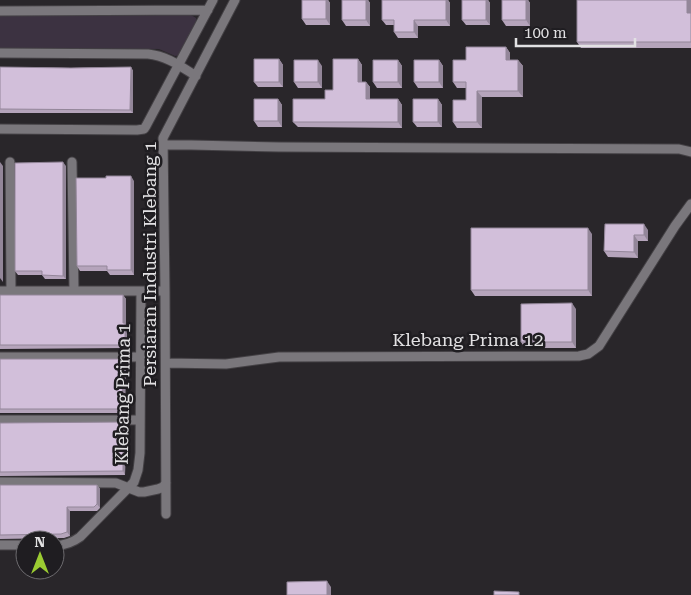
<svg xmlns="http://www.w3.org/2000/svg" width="691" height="595" viewBox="0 0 691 595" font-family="'Roboto Serif',serif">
  <rect width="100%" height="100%" fill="#29262a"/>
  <path fill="#3c3241" d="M0,15H191L196,18V23L181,55L175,56L159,49L0,48Z"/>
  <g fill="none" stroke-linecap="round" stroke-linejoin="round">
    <defs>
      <path id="minor" d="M0,11L208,10
        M0,53L148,54C167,56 180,66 196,76
        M0,129L137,130L144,129L146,126L213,0
        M164,145H191L279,147L679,149L691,152
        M10,162L11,291
        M72,162L74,291
        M0,291H165
        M0,357H141
        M166,363L226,364L279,357L579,356L588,354L599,346L675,226L691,204
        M0,420H140
        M0,482L116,483L139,492H144L158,489L163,487L166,483
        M166,514L165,291L163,138L235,0
        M0,545H25
        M55,546C65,545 72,543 80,537L134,482L138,470L140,453L141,291"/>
    </defs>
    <use href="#minor" stroke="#444145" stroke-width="11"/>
    <use href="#minor" stroke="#7a777c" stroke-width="9"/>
  </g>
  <path fill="#b5a4bb" d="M302,0H328L330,3V25H306L302,19Z
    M342,0H368L370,3V26H346L342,20Z
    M382,0H448L450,3V26H418V38H398L394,32V25H386L382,20Z
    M462,0H488L490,3V25H466L462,20Z
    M502,0H528L530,3V26H506L502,20Z
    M577,0H691V48H581L577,42Z
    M506,47L510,53V60H518L523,66V97H482V128H457L453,122L466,100V88H457L453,82L466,60Z
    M279,59L283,65V87H258L254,82Z
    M358,59L362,65V82H366L370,87V99H398L402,105V128L298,127L293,122L325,99Z
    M398,60L402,66V88H377L373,82Z
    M439,60L443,66V88H418L414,82Z
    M322,66V88H298L294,82Z
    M0,67L71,68L131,67L133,71V113H0Z
    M278,99L282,105V127H258L254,121Z
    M438,99L442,105V127H417L413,122Z
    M66,166V279H45L42,275H18L15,271Z
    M134,181V275H110L107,271H80L77,266Z
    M605,224L648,230V241H638V258L608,257L604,251Z
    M592,234V296H475L471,290Z
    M0,295H123L126,299V325L127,327V348L0,349Z
    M576,309V348H525L521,342Z
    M0,359H123L126,363L125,413H0Z
    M0,423L126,426L125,475L0,476Z
    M0,485H97L100,489V508L97,511H70V536L64,538L0,539Z"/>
  <path fill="#938699" d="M326,0H328L330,3V25L326,19Z
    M366,0H368L370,3V26L366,20Z
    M446,0H448L450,3V26L446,20Z
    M486,0H488L490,3V25L486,20Z
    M526,0H528L530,3V26L526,20Z
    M687,0H691V19L687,13Z
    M414,20L418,26V38L414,32Z
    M506,47L510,53V66L506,60Z
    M279,59L283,65V87L279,82Z
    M358,59L362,65V87L358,82Z
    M318,60L322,66V88L318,82Z
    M398,60L402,66V88L398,82Z
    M439,60L443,66V88L439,82Z
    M518,60L523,66V97L518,91Z
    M131,67L133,71V113L130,110Z
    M366,82L370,87V105L366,99Z
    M477,91L482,97V128L477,122Z
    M278,99L282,105V127L278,121Z
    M398,99L402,105V128L398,122Z
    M438,99L442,105V127L438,122Z
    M0,162L3,166V282L0,278Z
    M63,162L66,166V279L63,276Z
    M131,176L134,181V275L131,270Z
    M644,224L648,230V241L644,235Z
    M588,228L592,234V296L588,290Z
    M634,235L638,241V258L634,252Z
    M123,295L126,299V325L127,327V348L125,345L123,323Z
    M572,303L576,309V348L572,342Z
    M123,359L126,363V385L123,381Z
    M122,381L125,385V413L122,409Z
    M123,422L126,426L125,475L123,471Z
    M97,485L100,489V508L97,504Z
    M67,507L70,511V536L67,532Z
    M327,581L331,587V595H327Z"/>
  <path fill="#d2bfda" stroke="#938699" d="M302,0H326V19H302Z
    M342,0H366V20H342Z
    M382,0H446V20H414V32H394V20H382Z
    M462,0H486V20H462Z
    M502,0H526V20H502Z
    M577,0H687V13H691V42H577Z
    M466,47H506V60H518V91H477V122H453V100H466V82H453V60H466Z
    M254,59H279V82H254Z
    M333,59H358V82H366V99H398V122H293V99H325V90H333Z
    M294,60H318V82H294Z
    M373,60H398V82H373Z
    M414,60H439V82H414Z
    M0,67L71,68L131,67L130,110L0,109Z
    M254,99H278V121H254Z
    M413,99H438V122H413Z
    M63,162V276L42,275V271H15V163Z
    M106,176H131V270H107V266H77L76,178H106Z
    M605,224H644V235H634V252L604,251Z
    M471,228H588V290H471Z
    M0,295H123V323H125V345H0Z
    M572,303V342H521V304Z
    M0,359H123L122,409H0Z
    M123,422V471L0,472V423Z
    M0,485H97V504L94,507H67V532L61,534L0,535Z
    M327,581V595H287V582Z
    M494,591L519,592V595H494Z"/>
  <g text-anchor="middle" stroke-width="5" stroke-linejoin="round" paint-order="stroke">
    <g font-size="18" fill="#e2e1e3" stroke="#1f1d21">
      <text transform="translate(150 264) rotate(-90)" y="6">Persiaran Industri Klebang 1</text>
      <text x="468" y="346">Klebang Prima 12</text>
      <text transform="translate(123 394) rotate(-89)" y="6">Klebang Prima 1</text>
    </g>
  </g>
  <g transform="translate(40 555)"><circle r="24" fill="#1f1d21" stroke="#6d6b6f"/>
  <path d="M0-4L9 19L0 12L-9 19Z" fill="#9bcb32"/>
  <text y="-8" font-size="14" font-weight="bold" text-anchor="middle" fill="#e2e1e3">N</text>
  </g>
  <path d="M516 38v8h119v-8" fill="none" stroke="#e2e1e3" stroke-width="2.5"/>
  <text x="524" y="38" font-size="15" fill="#e2e1e3" stroke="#1f1d21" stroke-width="4" paint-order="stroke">100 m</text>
</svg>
